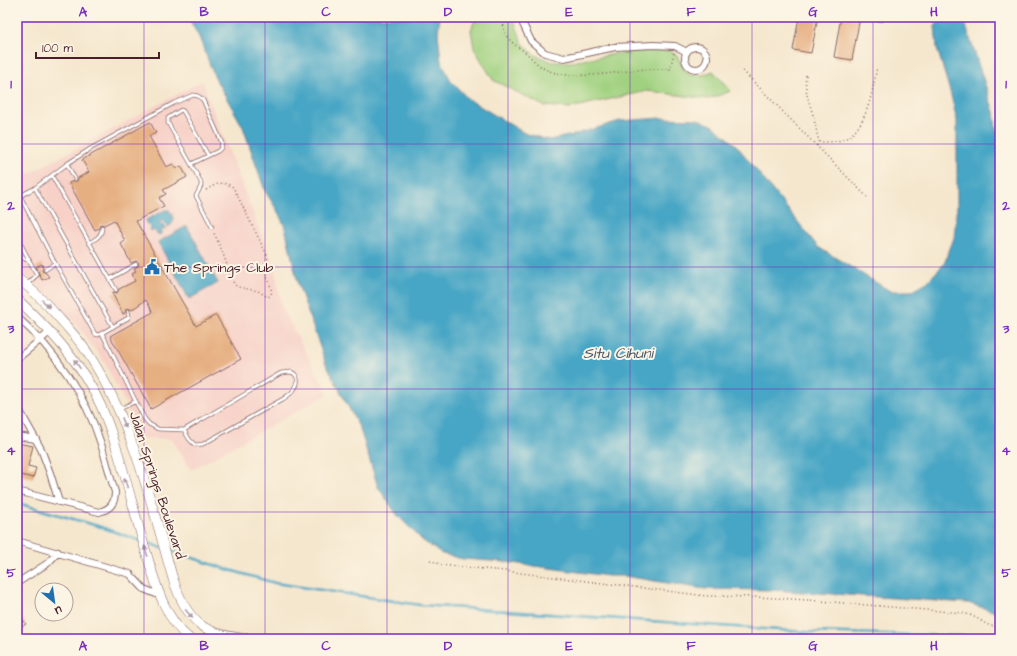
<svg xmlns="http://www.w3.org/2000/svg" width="1017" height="656" viewBox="0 0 1017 656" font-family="'Architects Daughter',sans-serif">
  <rect width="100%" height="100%" fill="#fcf5e5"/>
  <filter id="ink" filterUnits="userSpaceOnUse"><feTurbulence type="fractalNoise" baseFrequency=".025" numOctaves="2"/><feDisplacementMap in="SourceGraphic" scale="8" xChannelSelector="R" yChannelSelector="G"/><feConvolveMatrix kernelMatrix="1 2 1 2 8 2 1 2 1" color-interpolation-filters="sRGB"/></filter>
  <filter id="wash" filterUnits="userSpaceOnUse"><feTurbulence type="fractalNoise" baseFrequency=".012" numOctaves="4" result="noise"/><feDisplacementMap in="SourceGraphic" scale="16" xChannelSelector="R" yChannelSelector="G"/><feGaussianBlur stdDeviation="0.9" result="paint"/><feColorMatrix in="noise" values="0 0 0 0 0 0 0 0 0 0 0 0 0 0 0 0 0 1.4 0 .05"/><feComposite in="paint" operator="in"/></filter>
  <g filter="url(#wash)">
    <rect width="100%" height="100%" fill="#f5e7ce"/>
    <path fill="#f7d1c8" d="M202,81L274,267L282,308L328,394L191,470L172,439L140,438L127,407L104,361L70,317L31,280L17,269V180Z"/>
    <path fill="#a0d180" stroke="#757856" d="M476,17H514L515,23L522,42L533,54L553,62H572L631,51L668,50L677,55L684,70L690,75H703L713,71L731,91L709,99L647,91L570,108L544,106L493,80L474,48L471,30Z"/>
    <path fill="#46a6c5" stroke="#486278" d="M188,17H440L438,33L441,61L451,81L468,99L526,134L549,140L573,135L620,121L661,118L697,119L714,126L737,146L818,247L890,291H911L927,282L944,264L954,238L957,207V121L951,95L937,48L935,26C942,17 949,15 960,18L966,26L994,112L996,129L1000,136V610L999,613L968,603L773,590L705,589L624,576H608L505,562L463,559L442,554L422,540L398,516L378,487L360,429L326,364L298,284L285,227L277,210L265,191L243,127L215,78L199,37Z
      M165,210H169C175,216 175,223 168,227L162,221H160L159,224L164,226L165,229L161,230V234L159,235L156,233L155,230L152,231L149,230L150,227L146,223V220Z
      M187,226L218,283L189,299L158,242Z"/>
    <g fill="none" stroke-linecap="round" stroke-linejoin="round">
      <path stroke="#46a6c5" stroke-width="2.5" d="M17,503L98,526L141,541
        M146,542L162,548
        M166,549L226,569L275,583L420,605L807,632L1000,637"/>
    </g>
    <g id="blocks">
      <path fill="#e6af81" d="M799,17H818L811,53L793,50Z
        M841,17H860L852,60L834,57Z
        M150,122L156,133L149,136L166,167L173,164L176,169L181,166L187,177L163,190L166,194L159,198L164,206L136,221L196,326L216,315L241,359L151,409L110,336L153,312L146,300L131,310L129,308L126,309L125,313L123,314L112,293L114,292L117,293L119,289L135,281L132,274L136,271L134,269L138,266L139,263L136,261L131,263L121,244L125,241L114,220L104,225L100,224L99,228L95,230L69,183L73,181H77L78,178L89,172L82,160Z
        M42,264L43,267L42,271L46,273L49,277L42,280L36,267Z
        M17,443L33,446L28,466L36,468L33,478L17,474L20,456H17Z
        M17,611L26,624L17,630Z"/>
    </g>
  </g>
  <g filter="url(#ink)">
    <use href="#blocks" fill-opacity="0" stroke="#866564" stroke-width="1"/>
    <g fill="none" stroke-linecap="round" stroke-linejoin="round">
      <defs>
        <path id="lane" d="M874,17L876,19L881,20L886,17
          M208,155L183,111L181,110L168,118V123L201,182V186L196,196L212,227
          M67,164L75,179
          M52,176L116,290
          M35,188L113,327
          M17,237L37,275
          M89,243C96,239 102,236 102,227
          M17,255L29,261
          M45,270L55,263
          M110,279L136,264
          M26,285L37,275
          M128,311L129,316L128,318L102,333L98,335L95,334L55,263L20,196L35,188L67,164L90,149L174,103L193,95L198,96L203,100L222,143L221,148L218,151L191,164
          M102,333L144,418L149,424L158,429L184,430L281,373C284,373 288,372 291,372C298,374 299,383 295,388C293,393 287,396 283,399L203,444L195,445L189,439L184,430
          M120,409L136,401"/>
        <path id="street" d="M523,17V24L531,41L545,53L564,58L615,47L653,45L675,46L687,52
          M685 58a11 11 0 1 1 22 0a11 11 0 1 1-22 0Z
          M17,317C55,350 86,396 101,444C106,460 110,476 115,492C115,504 110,509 99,512L17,491
          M17,359L51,331
          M17,406L41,449L50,473L59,502
          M17,436L36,439
          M17,541L130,574L144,589L161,596
          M17,583L48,563L58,552"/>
        <path id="secondary" d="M17,278C32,289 46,303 59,318C69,329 81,342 89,355C133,423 151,503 173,579C188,625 206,636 253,639
          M17,299C50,330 82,363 101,406C120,450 130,498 144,545C154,577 162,617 190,639"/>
      </defs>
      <use href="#lane" stroke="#866564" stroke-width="4.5"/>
      <use href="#street" stroke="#866564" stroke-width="8"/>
      <use href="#secondary" stroke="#866564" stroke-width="10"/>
      <path stroke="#866564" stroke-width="1.5" stroke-dasharray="1 3" stroke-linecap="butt" d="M504,17C501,35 511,43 524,51C531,57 538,66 545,69C569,81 610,73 636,70C648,69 659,69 670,69L674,53
        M743,71L867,197
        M806,75C804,90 809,101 813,115C815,124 817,133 819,142
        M817,146L819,142C827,142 837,142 844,139C867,130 873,88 877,67
        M206,190C216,184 222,180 233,187L267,255C269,264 266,268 267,276C268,282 273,288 271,295L268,297L258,291L238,287L234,284L222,251L214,233
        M430,560L442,565L505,571L707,596L757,597L808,600L962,613C966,614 969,614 972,616C984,621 986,627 1000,627"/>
      <use href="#lane" stroke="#fff" stroke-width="3"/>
      <use href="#street" stroke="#fff" stroke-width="6"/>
      <use href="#secondary" stroke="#fff" stroke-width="9"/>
    </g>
    <defs><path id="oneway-solid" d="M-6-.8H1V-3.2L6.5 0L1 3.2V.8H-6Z"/></defs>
    <g fill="#ae9aa0">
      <use href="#oneway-solid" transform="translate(46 304) rotate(45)"/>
      <use href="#oneway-solid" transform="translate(77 364) rotate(-125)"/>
      <use href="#oneway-solid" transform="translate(124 423) rotate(69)"/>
      <use href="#oneway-solid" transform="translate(126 483) rotate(-106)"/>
      <use href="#oneway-solid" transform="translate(146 551) rotate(-107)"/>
      <use href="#oneway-solid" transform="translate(189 614) rotate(50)"/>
    </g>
  </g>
  <path fill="none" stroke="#7b2cbf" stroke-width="1" stroke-opacity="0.55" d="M144,17V639M265,17V639M387,17V639M508,17V639M630,17V639M752,17V639M873,17V639M17,144H1000M17,267H1000M17,389H1000M17,512H1000"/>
  <defs>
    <symbol id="civic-bare" viewBox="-9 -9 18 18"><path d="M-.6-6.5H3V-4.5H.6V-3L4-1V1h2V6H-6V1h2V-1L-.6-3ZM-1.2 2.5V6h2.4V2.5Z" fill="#1f6fb2" stroke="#fcf5e5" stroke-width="2.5" paint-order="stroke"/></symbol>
  </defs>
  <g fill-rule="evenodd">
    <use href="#civic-bare" x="141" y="256" width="22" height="22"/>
  </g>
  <g text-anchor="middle" stroke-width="4" stroke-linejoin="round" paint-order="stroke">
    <g font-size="14" fill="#4a1f2b" stroke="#fcf5e5" text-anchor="start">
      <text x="164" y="272">The Springs Club</text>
    </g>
    <g font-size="14" fill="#4a1f2b" stroke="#fcf5e5">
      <text transform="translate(158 485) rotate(72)" y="5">Jalan Springs Boulevard</text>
    </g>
    <g font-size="15" font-style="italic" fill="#485569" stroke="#fcf5e5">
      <text x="618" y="358">Situ Cihuni</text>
    </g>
  </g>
  <rect width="1017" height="656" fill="none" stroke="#fcf5e5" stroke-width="44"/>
  <g transform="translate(54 602) rotate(151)"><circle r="19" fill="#fcf5e5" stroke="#b59f9b"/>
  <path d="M0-3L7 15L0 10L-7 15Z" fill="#1f6fb2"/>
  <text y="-6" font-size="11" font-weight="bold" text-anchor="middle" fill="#4a1f2b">U</text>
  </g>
  <path d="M36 52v6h123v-6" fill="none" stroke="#4a1f2b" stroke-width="2"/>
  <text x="42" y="52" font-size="12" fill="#4a1f2b" stroke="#fcf5e5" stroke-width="3" paint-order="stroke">100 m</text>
  <rect x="22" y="22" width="973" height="612" fill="none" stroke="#7b2cbf" stroke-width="1.5"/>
  <g font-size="13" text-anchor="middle" font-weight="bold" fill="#7b2cbf">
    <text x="83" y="16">A</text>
    <text x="204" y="16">B</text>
    <text x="326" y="16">C</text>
    <text x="448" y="16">D</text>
    <text x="569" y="16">E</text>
    <text x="691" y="16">F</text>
    <text x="813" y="16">G</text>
    <text x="934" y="16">H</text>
    <text x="11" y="88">1</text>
    <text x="1006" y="88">1</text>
    <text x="11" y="210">2</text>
    <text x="1006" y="210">2</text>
    <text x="11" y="333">3</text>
    <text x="1006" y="333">3</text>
    <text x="11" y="455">4</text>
    <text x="1006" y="455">4</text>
    <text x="11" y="577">5</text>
    <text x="1006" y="577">5</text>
    <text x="83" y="650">A</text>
    <text x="204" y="650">B</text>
    <text x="326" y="650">C</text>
    <text x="448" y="650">D</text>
    <text x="569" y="650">E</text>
    <text x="691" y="650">F</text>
    <text x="813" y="650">G</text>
    <text x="934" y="650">H</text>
  </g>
</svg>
